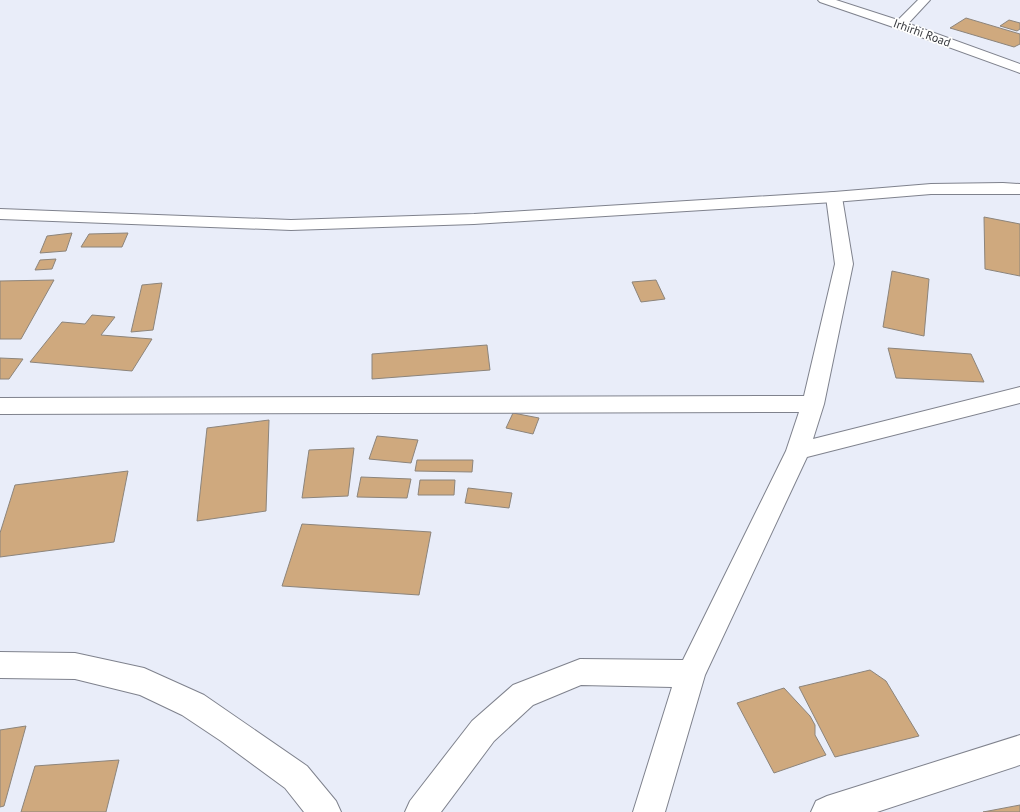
<svg xmlns="http://www.w3.org/2000/svg" width="1020" height="812" viewBox="0 0 1020 812" font-family="'PT Sans',sans-serif">
  <rect width="100%" height="100%" fill="#e9edf9"/>
  <path fill="#cfa97e" stroke="#8c847b" d="M966,18L1020,34V44L1014,47L950,28Z
    M1009,20L1020,23V29L1017,31L1000,26Z
    M984,217L1020,224V276L985,269Z
    M72,233L66,251L40,253L47,236Z
    M128,233L122,247H81L89,234Z
    M56,259L52,269L35,270L40,260Z
    M892,271L929,279L924,336L883,327Z
    M54,280L21,339H0V281Z
    M656,280L665,299L641,302L632,282Z
    M162,283L153,330L131,332L142,285Z
    M92,315L115,317L101,335L152,339L132,371L30,362L62,322L85,324Z
    M487,345L490,370L372,379V354Z
    M888,348L971,354L984,382L896,378Z
    M0,358L23,359L9,379H0Z
    M513,413L539,418L533,434L506,428Z
    M269,420L266,511L197,521L207,428Z
    M377,436L418,440L411,463L369,459Z
    M354,448L348,496L302,498L309,450Z
    M417,460H473L472,472L415,471Z
    M128,471L114,542L0,557V533L15,485Z
    M361,477L411,479L407,498L357,497Z
    M420,480H455L454,495H418Z
    M468,488L512,493L509,508L465,503Z
    M302,524L431,532L419,595L282,586Z
    M870,670L886,681L919,736L835,757L799,687Z
    M784,688L810,716L815,725V735L826,755L774,773L737,703Z
    M26,726L4,806L0,807V730Z
    M119,760L106,812H21L35,766Z
    M1020,805V812H983Z"/>
  <g fill="none" stroke-linecap="round" stroke-linejoin="round">
    <defs>
      <path id="street" d="M918,0H930L904,28H896L894,25L896,22Z
        M834,192L840,193L842,197L853,264L824,404L813,439L1020,387V403L807,457L705,675L665,812H633L672,687L581,685L533,705L494,741L441,812H405L410,801L472,721L513,685L580,659L683,660L786,451L799,412L0,414V398L804,396L835,264L826,197L828,193Z
        M0,652L75,653L144,668L204,695L307,766L336,801L341,812H304L285,788L221,741L182,715L140,695L75,679L0,678Z
        M1020,735V765L877,812H811L816,801L827,796Z"/>
      <path id="secondary" d="M818,0H836L904,22L1020,64V73L896,28L820,2Z
        M1003,183L1020,184V194H931L834,202L474,224L291,230L0,219V209L291,220L474,214L834,192L931,184Z"/>
    </defs>
    <use href="#street" stroke="#7f828d" stroke-width="2"/>
    <use href="#secondary" stroke="#7f828d" stroke-width="2"/>
    <use href="#street" fill="#fff" fill-rule="evenodd"/>
    <use href="#secondary" fill="#fff" fill-rule="evenodd"/>
  </g>
  <g text-anchor="middle" stroke-width="3.5" stroke-linejoin="round" paint-order="stroke">
    <g font-size="12" fill="#36383d" stroke="#fff">
      <text transform="translate(922 33) rotate(20)" y="4">Irhirhi Road</text>
    </g>
  </g>
</svg>
